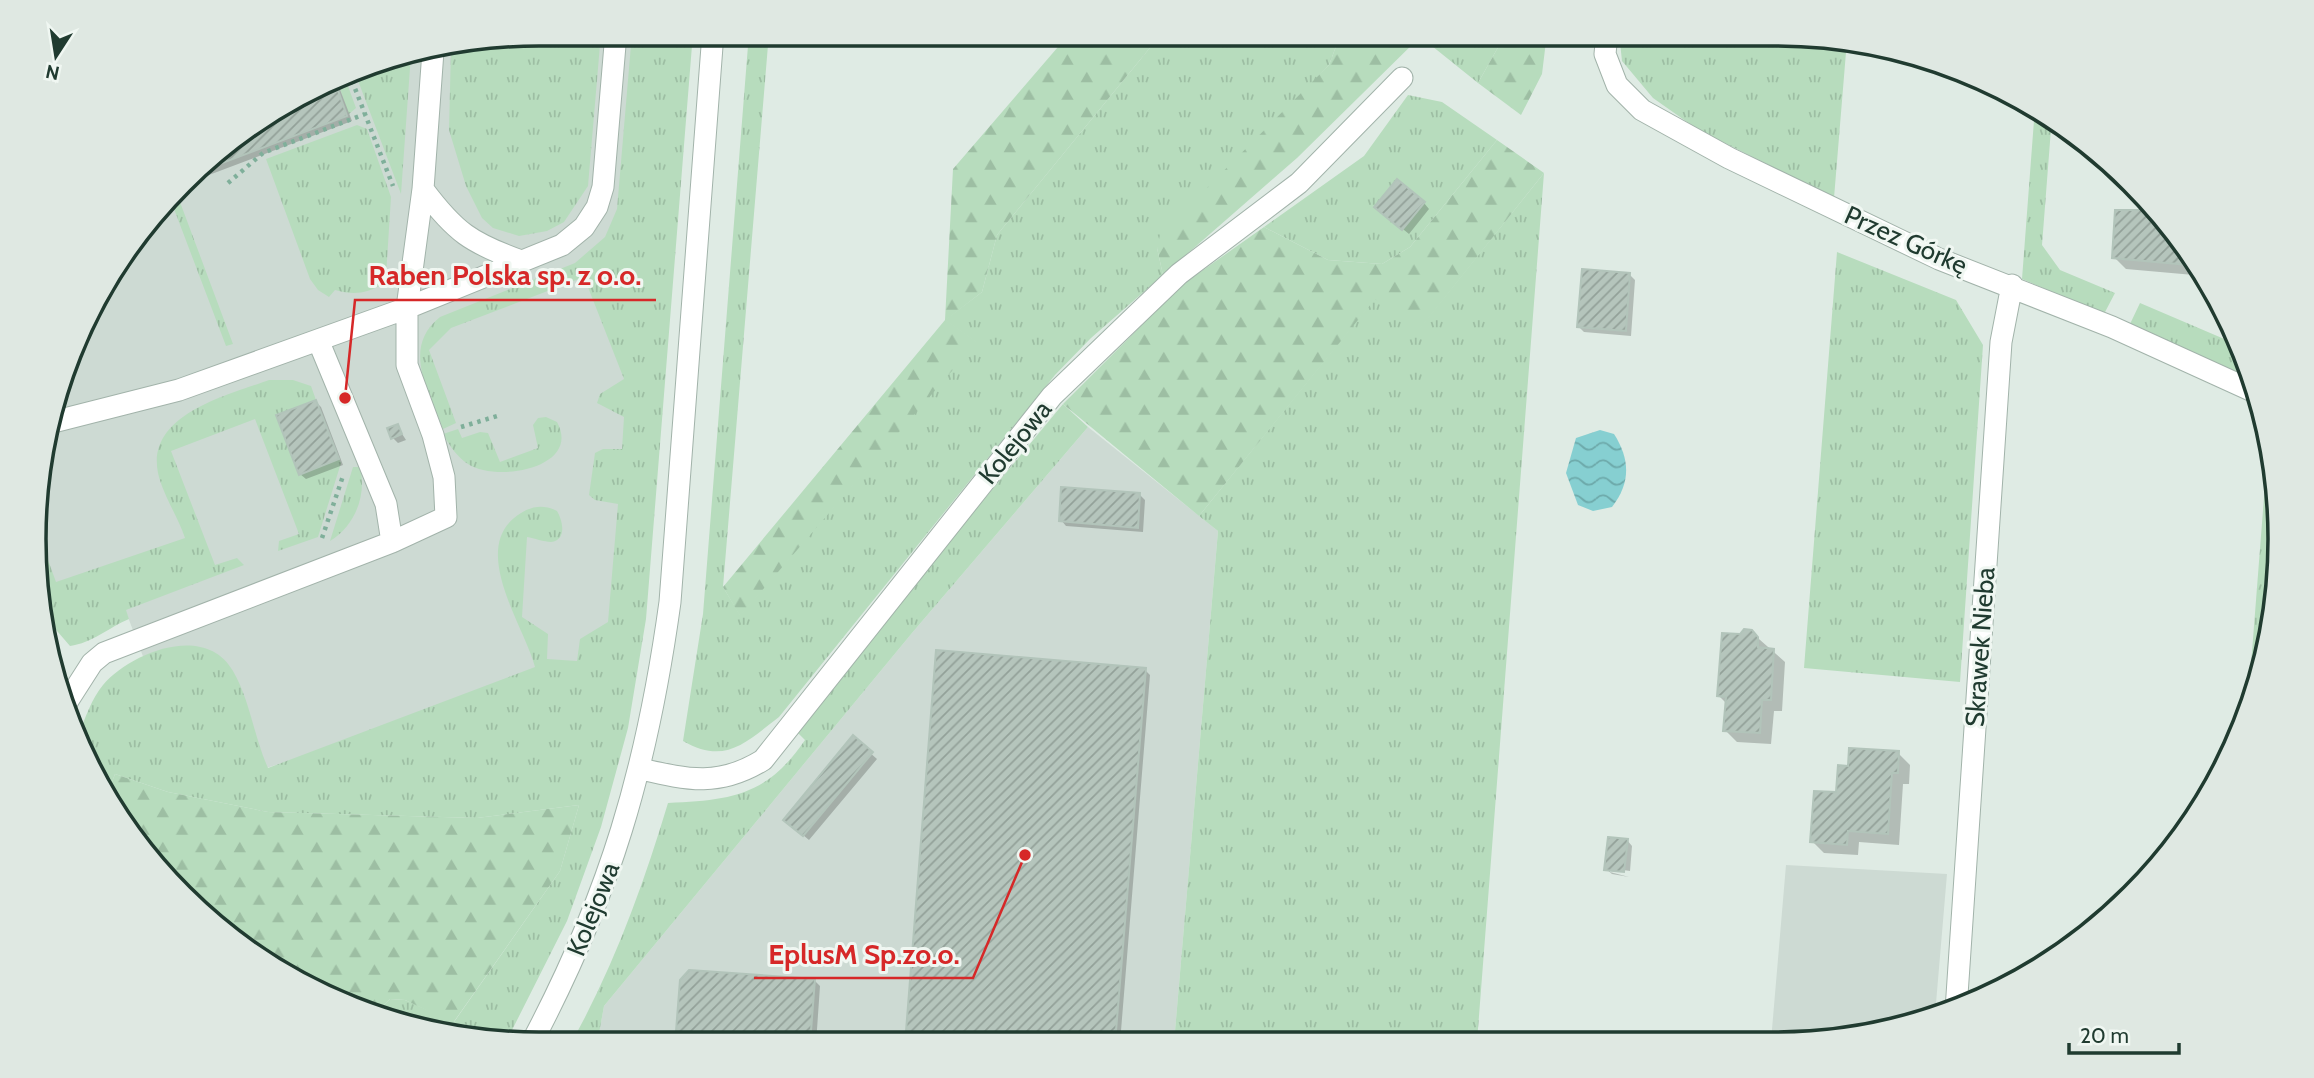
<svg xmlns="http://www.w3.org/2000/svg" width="2314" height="1078" viewBox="0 0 2314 1078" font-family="Cabin,sans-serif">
  <defs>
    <pattern id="grass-tufts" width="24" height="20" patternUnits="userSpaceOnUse" patternTransform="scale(1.75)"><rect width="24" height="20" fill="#b7dcbd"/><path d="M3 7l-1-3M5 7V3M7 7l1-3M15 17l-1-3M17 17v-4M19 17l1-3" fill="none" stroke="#9dbea3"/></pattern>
    <pattern id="forest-firs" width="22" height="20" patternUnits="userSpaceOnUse" patternTransform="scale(1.75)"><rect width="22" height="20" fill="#b7dcbd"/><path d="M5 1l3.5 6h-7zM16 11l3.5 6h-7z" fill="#9dbea3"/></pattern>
    <pattern id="water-waves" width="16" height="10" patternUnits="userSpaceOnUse" patternTransform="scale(1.75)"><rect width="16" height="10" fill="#86cfd1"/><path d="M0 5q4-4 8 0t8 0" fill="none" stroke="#6da9aa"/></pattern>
    <pattern id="building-hatch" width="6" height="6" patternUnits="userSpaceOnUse" patternTransform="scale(1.75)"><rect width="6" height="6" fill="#b5c5bc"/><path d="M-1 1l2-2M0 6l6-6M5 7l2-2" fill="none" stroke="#93a199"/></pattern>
  </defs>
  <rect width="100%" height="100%" fill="#dfebe4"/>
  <path fill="#cddad3" d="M539,33H656L635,355L607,662L263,769L152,680L118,591L41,620L33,539L43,441L101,286L206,158L286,101L376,60Z
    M1088,427L1218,531L1174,1043L597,1045L604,1006L912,633Z
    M1786,865L1947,874L1935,1015L1841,1040L1771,1041Z"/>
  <path fill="url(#grass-tufts)" d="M539,33H601L588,186L564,222L547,231L519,236L493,228L482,218L466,186L449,130L451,48Z
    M632,33H693L646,619L628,728L601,827L567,921L506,1042L440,1035L374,1015L390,999L405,1000L454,1022L560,871L579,805L477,818L268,812L168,792L115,774L106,798L79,734C85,718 92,698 103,685C130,653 205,622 233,671C250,700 254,737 268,768L535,667C523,623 467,546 521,513C532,506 544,504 557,511C562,519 568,540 551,542C544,542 534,538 527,537L522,617L548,634L547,659L577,661L580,639L608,622L618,504L595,500L589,495L595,453L603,449H622L624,417L597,403L600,394L624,379L584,277L451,328L429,350L456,423L443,429C429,391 401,348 440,317L575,263L605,237L617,209Z
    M749,33H769L723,587L740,615L976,342L945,320L982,292L997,235L1162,33H1341L1329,65L1157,248L1163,275L1091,338L1055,375L779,717C745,743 725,765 683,741L703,614Z
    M1424,33H1506L1478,83L1422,38Z
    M1619,33H1775L1847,40L1834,198L1697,129L1653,98L1622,61Z
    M411,54L401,194L354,70L376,60Z
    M344,75L356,108L349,114L336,78Z
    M1408,95L1442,102L1497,140L1410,247L1382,264L1328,260L1264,227L1364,156Z
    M2035,107L2052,116L2042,245L2060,270L2115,293L2104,314L2022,279Z
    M357,125L367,129L391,197L386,276L383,284C366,294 353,295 335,290L329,297L318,290L310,279L266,159Z
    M1544,173L1477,1042L1174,1043L1218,531L1199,516L1375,298L1419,329Z
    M177,194L233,344L226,346L171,201Z
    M1837,252L1956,300L1983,345L1960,682L1804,668Z
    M2140,303L2243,347L2253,380L2130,324Z
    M269,380H293L311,386L316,400L277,416L299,474L339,459L341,463L318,537L278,551L279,541L299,534L255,419L171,451L215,565L237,558L244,565L126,610L129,619C108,628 92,643 70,646L51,624L42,627L41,620L48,617L38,588L35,524L56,582L185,538C178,517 163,495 158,473C146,414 229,395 269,380Z
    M1063,404L1088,427L912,633L604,1006L597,1045H570C613,969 643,886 668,803C731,800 767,796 805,740L794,729Z
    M546,417L557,422C582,468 497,483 468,464C457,457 450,446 443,434L458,429L462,438L480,432L488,433L500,462L538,448L533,425L538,418Z
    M2269,433L2281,539L2271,637L2247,716Z
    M353,467H360C367,495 355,526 330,541Z"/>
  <path fill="url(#forest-firs)" d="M1070,33H1162L997,235L982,292L946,320L977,342L740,616L723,587L945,320L953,169Z
    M1341,33H1424L1297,158L1163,275L1157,248L1160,235L1329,65Z
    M1506,33H1547L1542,74L1521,115L1478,83Z
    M1497,140L1544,173L1419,330L1375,299L1199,516L1063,404L1182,285L1264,227L1328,260L1382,264L1410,247Z
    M115,774L168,792L268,812L477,818L579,805L560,871L453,1023L405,1000L390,999L374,1015L346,1006L206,920L106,798Z"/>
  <path fill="url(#water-waves)" d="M1600,430L1614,434C1630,459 1631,483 1612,507L1593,511L1578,505L1566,473L1576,438Z"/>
  <path fill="#0003" d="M336,79L352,121L185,184L206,158L286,101Z
    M1424,203L1429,209L1409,234L1382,212Z
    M2117,212L2159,213L2195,258L2205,276L2126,269L2114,257Z
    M1630,275L1635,280L1631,336L1584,332L1579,327Z
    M316,402L321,407L343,465L306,479L300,474Z
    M397,426L406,440L398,443L393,438Z
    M1140,495L1145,500L1143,532L1066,526L1061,520Z
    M1751,632L1785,662L1782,711H1774L1771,744L1737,742L1725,730L1727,704L1719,696L1740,636Z
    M1145,670L1150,675L1120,1043L906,1044Z
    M853,738L877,759L809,840L791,825Z
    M1898,753L1910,765L1909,784H1903L1899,845L1859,842L1858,855L1824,853L1812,841L1849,768Z
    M1627,840L1632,846L1630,871L1610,868V872L1629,877L1612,874L1606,869Z
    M814,980L820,986L816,1044H677L682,981Z"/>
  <path fill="url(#building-hatch)" stroke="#b2c4ba" stroke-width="2" d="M334,79L347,116L193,174L206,158L286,101Z
    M1397,179L1425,202L1402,230L1374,207Z
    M2115,210H2156L2200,266L2112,258Z
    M1582,269L1630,273L1626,331L1577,327Z
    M316,400L339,459L299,475L276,415Z
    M398,424L402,434L391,439L387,428Z
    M1061,487L1140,493L1138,528L1059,521Z
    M1744,629L1752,630L1758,637V647L1774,649L1771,700H1762L1760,733L1723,731L1726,697L1717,696L1722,633L1740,634Z
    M936,650L1146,668L1115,1043L905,1044Z
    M853,735L873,752L803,836L783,820Z
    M1849,748L1899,751L1898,773H1892L1888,834L1848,831L1847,845L1810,842L1814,791L1836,792L1838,765L1848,766Z
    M1608,837L1628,839L1624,872L1604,870Z
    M689,970L815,979L810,1044H675L680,980Z"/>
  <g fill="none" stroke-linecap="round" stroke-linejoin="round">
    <defs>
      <path id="minor" d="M1607,33L1605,54L1617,85L1642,110L1729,158L1939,259L2112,327L2257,393
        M423,189C455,232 471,243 521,261
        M318,340L386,504L392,542
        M49,423L179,390L407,308L562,245L584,227L597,207L603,187L616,33
        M67,702L92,663L104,653L392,542L446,517L444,477L433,435L407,365V308L423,189L433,51
        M641,769C689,780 719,787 763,760L1052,396L1179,274L1299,183L1402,78
        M1956,1010L2001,342L2012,285
        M531,1044C610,895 647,769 670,602L713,33"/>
    </defs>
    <use href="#minor" stroke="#a2b3aa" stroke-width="23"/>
    <path stroke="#7faf9a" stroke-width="4.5" stroke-dasharray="3.5 5" stroke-linecap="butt" d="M349,73L393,186
      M228,183L263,153L365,114
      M461,427L497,416
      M322,538L343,476"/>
    <use href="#minor" stroke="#fff" stroke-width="21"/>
  </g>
  <g text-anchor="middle" stroke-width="6" stroke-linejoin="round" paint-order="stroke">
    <g font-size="26" fill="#203b30" stroke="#f0f7f2">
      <text transform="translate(1906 240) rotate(24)" y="9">Przez Górkę</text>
      <text transform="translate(1015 442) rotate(-51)" y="9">Kolejowa</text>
      <text transform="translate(1980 647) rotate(-86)" y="9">Skrawek Nieba</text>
      <text transform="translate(593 909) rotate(-68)" y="9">Kolejowa</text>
    </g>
  </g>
  <path d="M0 0H2314V1078H0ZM539 46H1775A493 493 0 0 1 2268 539V539A493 493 0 0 1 1775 1032H539A493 493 0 0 1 46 539V539A493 493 0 0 1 539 46Z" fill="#dfe8e2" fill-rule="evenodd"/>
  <path fill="none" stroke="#203b30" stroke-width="3.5" d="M539 46H1775A493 493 0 0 1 2268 539V539A493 493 0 0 1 1775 1032H539A493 493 0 0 1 46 539V539A493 493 0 0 1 539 46Z"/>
  <path fill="none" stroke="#d62828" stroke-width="2.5" d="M345 398L355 300H656M1025 855L973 978H754"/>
  <g fill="#d62828" stroke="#f0f7f2" stroke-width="2.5">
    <circle cx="345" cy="398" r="7"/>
    <circle cx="1025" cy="855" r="7"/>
  </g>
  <g font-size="28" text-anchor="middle" font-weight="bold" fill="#d62828" stroke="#f0f7f2" stroke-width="6" stroke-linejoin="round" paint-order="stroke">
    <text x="505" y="285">Raben Polska sp. z o.o.</text>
    <text x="864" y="964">EplusM Sp.zo.o.</text>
  </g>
  <g transform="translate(56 56) rotate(192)" stroke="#f0f7f2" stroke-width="5" paint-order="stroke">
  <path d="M0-5L12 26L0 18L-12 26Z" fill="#203b30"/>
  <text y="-10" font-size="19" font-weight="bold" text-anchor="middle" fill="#203b30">N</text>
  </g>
  <path d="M2069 1043v10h110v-10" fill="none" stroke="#203b30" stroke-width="3.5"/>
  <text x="2080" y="1043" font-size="21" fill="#203b30" stroke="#f0f7f2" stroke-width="5" paint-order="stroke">20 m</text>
</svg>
